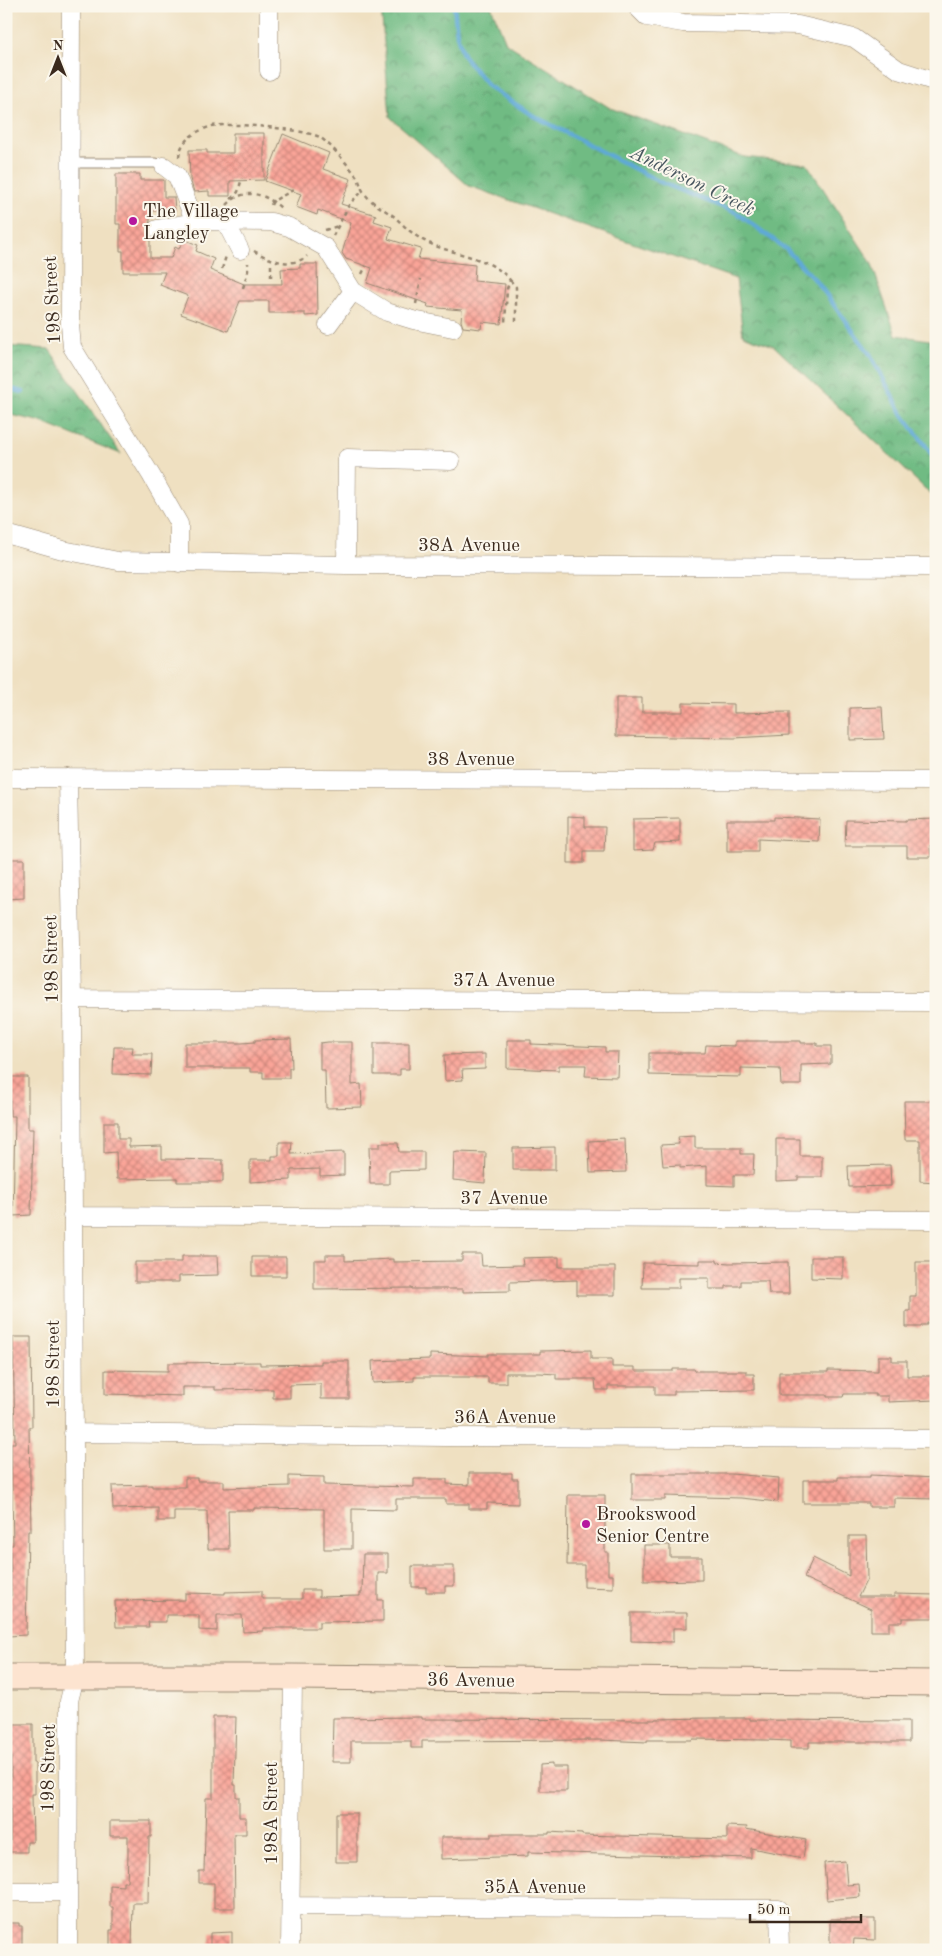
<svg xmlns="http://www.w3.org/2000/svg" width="942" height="1956" viewBox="0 0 942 1956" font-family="'Old Standard TT',serif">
  <defs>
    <pattern id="forest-crowns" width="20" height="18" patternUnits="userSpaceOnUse" patternTransform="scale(1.25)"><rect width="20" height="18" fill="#6fbb83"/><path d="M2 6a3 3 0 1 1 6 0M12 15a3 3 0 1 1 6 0" fill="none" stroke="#5c986b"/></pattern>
    <pattern id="building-cross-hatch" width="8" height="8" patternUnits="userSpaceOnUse" patternTransform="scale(1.25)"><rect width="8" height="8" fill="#faa498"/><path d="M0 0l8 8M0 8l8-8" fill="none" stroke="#cc867b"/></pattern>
  </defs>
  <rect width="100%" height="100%" fill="#fbf7ec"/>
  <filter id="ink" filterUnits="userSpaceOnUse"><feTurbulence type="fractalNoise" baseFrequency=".02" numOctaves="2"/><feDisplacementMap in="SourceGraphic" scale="10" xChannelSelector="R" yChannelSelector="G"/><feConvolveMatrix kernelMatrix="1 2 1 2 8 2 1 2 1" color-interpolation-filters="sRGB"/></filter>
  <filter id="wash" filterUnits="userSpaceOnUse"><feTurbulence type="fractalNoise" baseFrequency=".0096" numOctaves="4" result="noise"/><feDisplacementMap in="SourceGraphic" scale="20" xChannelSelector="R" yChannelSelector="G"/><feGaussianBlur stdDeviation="1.12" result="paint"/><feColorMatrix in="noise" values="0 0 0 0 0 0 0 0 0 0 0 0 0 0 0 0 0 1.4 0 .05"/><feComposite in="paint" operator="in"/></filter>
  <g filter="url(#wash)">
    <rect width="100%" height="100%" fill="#efe0c1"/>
    <path fill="url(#forest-crowns)" stroke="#557250" d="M381,6H491L506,43L610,108L744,157L807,164L871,262L896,335L936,341V499L774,346L743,335L736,279L469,186L390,117Z
      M6,346L49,349L121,454L38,421L6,414Z"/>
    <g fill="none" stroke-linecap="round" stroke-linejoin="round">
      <path stroke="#5fa9d7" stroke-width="4.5" d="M454,6L457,35L463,55L488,86L532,115L660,182L737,213L786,249L817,282L870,354L901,412L936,460
        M6,388L23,392"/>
    </g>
    <g id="blocks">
      <path fill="url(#building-cross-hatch)" d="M233,133H264V180L230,181V196H209V191L194,192L190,179L189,150H207V153H233Z
        M283,134L329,153L323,169L351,179L341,204L376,215L374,221L392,227L388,239L421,249L418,259L475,265L474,281L505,284L501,324L482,322L481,329L463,327L461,321L462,310L427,307L428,304L367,283L372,268L346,259L342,253L351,223L318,210L317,215L296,207L301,194L265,181Z
        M116,174H140V180H164V197H174L175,211H150V221L147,230L150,237V258H171L175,247L179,249L183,239L198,245L196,251L214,259L210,270L244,284H282L281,269L300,268V264H317L318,315L305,316V313H269V301H240L228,331L181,314L188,296L160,285L165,272H123V251H120V224H116Z
        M616,698H642V712H683V703L734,704V713L789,712V735L734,738L616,736Z
        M882,707L884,739L850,740V708Z
        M568,816L585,817V827H605L604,851H584V863H568Z
        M774,817L820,819L819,842L758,839V851H727V820H774Z
        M680,818V842L655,843L653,850L633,851V819Z
        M936,819V845H930L931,857H907V846H845L846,820L906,821V820Z
        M6,859H24V898L6,899Z
        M291,1039L292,1068H289V1078H263V1072H250V1068H185V1043H242L255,1042V1040Z
        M507,1040H531V1044L605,1047V1052H618L617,1077L585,1076L586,1065H559V1070L507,1068Z
        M735,1041H801V1043H817V1046H831V1064L801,1065V1085H781L780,1069L741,1068V1077L649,1075V1053H705L706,1045L735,1046Z
        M328,1042H352V1085L361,1084L362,1107L326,1108L325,1070H320V1043Z
        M374,1043H409V1069H400V1075H374Z
        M114,1047H133L132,1054H152L151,1075L113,1074Z
        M485,1054V1069L462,1070L463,1080L445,1081L444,1055Z
        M10,1077H28V1129H33L31,1215L13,1216L15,1116H10Z
        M904,1101H936V1182L920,1181V1140H905Z
        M104,1122H118V1139H129V1147L162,1146V1159L223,1160V1182H177V1178L117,1179L116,1152L104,1153Z
        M695,1136V1148H741V1154H754L753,1175H734V1186L707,1185V1166L680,1168V1165L663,1166L661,1145L679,1144L678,1137Z
        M625,1139L626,1172L590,1173L589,1141Z
        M776,1139H800V1156H822V1177H798V1180L776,1181Z
        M279,1142H292L291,1154L344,1152V1175L320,1176V1169L291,1170V1180L250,1182V1160H272V1156H279Z
        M380,1143H398L399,1152H424V1170L389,1171V1184H370L369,1147H380Z
        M555,1147V1170H513V1148Z
        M458,1152L486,1153L485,1183L453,1180L454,1153Z
        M890,1165L891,1186L849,1187L848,1166Z
        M462,1254H481L482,1266L523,1265L522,1258L559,1257V1267H615V1295H577V1280L510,1282V1291L463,1292V1289H412V1288L314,1289V1260H326V1255H345V1261L393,1259V1262L462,1261Z
        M182,1256H217L218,1275L179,1276V1282H135V1262H182Z
        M252,1257H286V1276H252Z
        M811,1257H843V1279L811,1278Z
        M700,1260H717V1262L729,1263L788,1262L789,1294H769L768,1281H741V1286H726V1289H709V1278H679V1288H642L643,1263L700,1264Z
        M916,1262H933L932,1296H936V1323H927V1325H921V1327H906V1311H910V1296H916Z
        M13,1337H31L32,1427H29L31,1531H28L26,1635L8,1636V1596H11L10,1545H13L11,1443H15Z
        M591,1350V1359H612V1367H635V1371H673V1369H695V1371H747V1374H754V1390L674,1391V1395H655V1386H608V1390H596L595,1379H556V1374L540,1373H506V1383H488V1377H414V1381L373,1383L372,1361L430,1359V1354L488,1356V1354H540V1351Z
        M878,1356H892V1361H907V1376H936V1400L888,1402V1396H875V1394H844L843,1397H827V1395H779V1372H828V1370L878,1371Z
        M321,1361H349V1399H321V1384L290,1385V1398H273V1389L215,1390V1387H183V1396L105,1394V1370L168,1371V1363L260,1362V1365L321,1364Z
        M469,1473H512V1479H518V1504L487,1503V1509H469V1504H446V1499H396V1510L352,1509V1549H324V1509L254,1508V1510H228L229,1549H208L207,1511H174V1521H158V1508L113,1509L112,1486L152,1485V1487H185V1478H197V1481H224V1488L289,1486V1476L324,1477V1485L414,1487V1479H447V1484L469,1485Z
        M632,1474H731L779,1478L778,1502L741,1498L665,1496V1500H632Z
        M870,1475L936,1478V1499L894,1498V1507H869V1503H803V1480H838V1477H870Z
        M568,1495H605V1552H608V1575H613V1588L584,1587V1565H567Z
        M849,1536H866L867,1579L858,1597H894V1594L936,1595V1618H902V1622H889V1631H871V1609L804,1578L813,1558L849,1576Z
        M644,1545H670V1557H702V1580L644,1581Z
        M363,1554H388V1573H378V1600H383V1621L319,1622V1628H263V1631L243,1632L242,1615H217V1631L199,1630V1615H166V1622H148L149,1627H116L115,1601L185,1600V1593L225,1594V1592L262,1591V1599H302V1590H319V1597L360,1596V1593H362Z
        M412,1566H454V1586H445V1592H426V1587H412Z
        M631,1613H687V1628H673V1642L631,1641Z
        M213,1717H236L234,1785H236V1797H239V1817H246V1834H234L235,1908H214V1883H199V1871H204L206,1798H213Z
        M422,1717V1719L655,1720V1719L709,1718H750V1720L909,1721V1742H809V1748H790V1741L766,1740L692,1739V1740H647V1742L600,1740L422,1741V1748H411V1741H351V1762H332L333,1718Z
        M10,1724H33V1763H35V1794H32L33,1842H27V1852H10L11,1755H9V1748H6V1736H10Z
        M552,1764V1767H567V1791H540V1765Z
        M336,1813H357V1862H336Z
        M110,1821H151V1837H149L148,1903H133L132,1949L110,1948V1930H113V1907H110V1885L123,1886V1882H127L128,1855V1836H110Z
        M727,1826L747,1827L746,1829L806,1840L803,1858L751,1848V1858L528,1852V1856L441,1859V1837H491V1834H549V1832L582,1834V1835L727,1839Z
        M845,1861L847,1885L859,1884L860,1897L827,1900L824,1863Z
        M830,1919H875V1940L854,1939L853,1950H830Z
        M7,1923H19V1926H22V1950H6Z
        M232,1932V1950H210V1933Z"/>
    </g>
  </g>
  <g filter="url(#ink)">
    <use href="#blocks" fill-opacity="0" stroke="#958570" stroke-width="1"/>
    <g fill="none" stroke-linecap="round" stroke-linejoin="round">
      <defs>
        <path id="lane" d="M70,163H155L164,166"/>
        <path id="street" d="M71,6L70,325L72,347L151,475L179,524V563
          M269,6V71
          M636,6L647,17L683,23L798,25L854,38L899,70L930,80H936
          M164,166L177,176L191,212L199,221L271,222L289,227L326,248L353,291L387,312L413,320L453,328
          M225,221L240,250
          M157,229L199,221
          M328,325L353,291
          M6,534L63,550L118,561L346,565L936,567
          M346,565L347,458L451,461
          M6,778L936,781
          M72,999L936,1002
          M72,1216L936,1220
          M73,1433L446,1437L936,1439
          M6,1892H67
          M291,1906L779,1909L780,1950
          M68,1950L69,1701L75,1677L72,999L68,778
          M290,1950L293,1677"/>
        <path id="secondary" d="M6,1677H293L936,1683"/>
      </defs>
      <use href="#lane" stroke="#958570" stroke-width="11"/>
      <use href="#street" stroke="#958570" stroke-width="19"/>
      <use href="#secondary" stroke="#958570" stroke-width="27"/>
      <path stroke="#958570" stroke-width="2.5" stroke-dasharray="4 4" stroke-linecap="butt" d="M179,157C181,140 193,133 209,127C222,121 309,129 321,138C331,145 350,167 357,177C360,181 360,186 363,191C370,203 384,209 395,217C402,224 410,232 418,237C446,256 488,253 510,280L507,289L505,323
        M231,199L238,192L242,178
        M227,205C243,187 265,193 281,208
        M271,205L273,201L295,189
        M325,230L338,226
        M333,236L350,203L363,191
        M254,251C270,260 291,269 307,256
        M222,269L226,256
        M362,274L366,266
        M271,277V261
        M510,280L516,287V321
        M243,288L248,271V263
        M416,304L421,279"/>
      <use href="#lane" stroke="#fff" stroke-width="9"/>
      <use href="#street" stroke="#fff" stroke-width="18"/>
      <use href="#secondary" stroke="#fde4d0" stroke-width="25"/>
    </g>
  </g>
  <g fill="#b5179e" stroke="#fbf7ec" stroke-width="2">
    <circle cx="133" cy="221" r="5"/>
    <circle cx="586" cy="1524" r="5"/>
  </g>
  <g text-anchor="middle" stroke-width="4" stroke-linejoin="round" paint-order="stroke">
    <g font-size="19" fill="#3b2a1e" stroke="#fbf7ec" text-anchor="start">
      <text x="143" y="217">The Village<tspan x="143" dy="22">Langley</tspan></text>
      <text x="596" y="1520">Brookswood<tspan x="596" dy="22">Senior Centre</tspan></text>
    </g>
    <g font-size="19" fill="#3b2a1e" stroke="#fbf7ec">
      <text transform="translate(51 300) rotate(-93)" y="7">198 Street</text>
      <text x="469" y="551">38A Avenue</text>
      <text x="471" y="765">38 Avenue</text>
      <text transform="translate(50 959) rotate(-91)" y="7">198 Street</text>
      <text x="504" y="986">37A Avenue</text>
      <text x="504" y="1204">37 Avenue</text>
      <text transform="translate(52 1364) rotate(-90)" y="7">198 Street</text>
      <text x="505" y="1423">36A Avenue</text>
      <text transform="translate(471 1679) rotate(1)" y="7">36 Avenue</text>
      <text transform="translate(47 1768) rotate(-89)" y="7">198 Street</text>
      <text transform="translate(270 1813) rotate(-90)" y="7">198A Street</text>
      <text x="535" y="1893">35A Avenue</text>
    </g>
    <g font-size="20" font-style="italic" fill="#48565f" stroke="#fbf7ec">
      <text transform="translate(693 180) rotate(26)" y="7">Anderson Creek</text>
    </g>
  </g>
  <rect width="942" height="1956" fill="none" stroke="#fbf7ec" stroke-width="25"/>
  <g transform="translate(58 58)" stroke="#fbf7ec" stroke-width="4" paint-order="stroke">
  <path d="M0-4L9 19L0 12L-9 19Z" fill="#3b2a1e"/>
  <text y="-8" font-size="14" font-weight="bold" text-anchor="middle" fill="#3b2a1e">N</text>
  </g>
  <path d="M750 1914v8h111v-8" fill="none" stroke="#3b2a1e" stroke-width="2.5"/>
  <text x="757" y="1914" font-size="15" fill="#3b2a1e" stroke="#fbf7ec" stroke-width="4" paint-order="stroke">50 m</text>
</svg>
